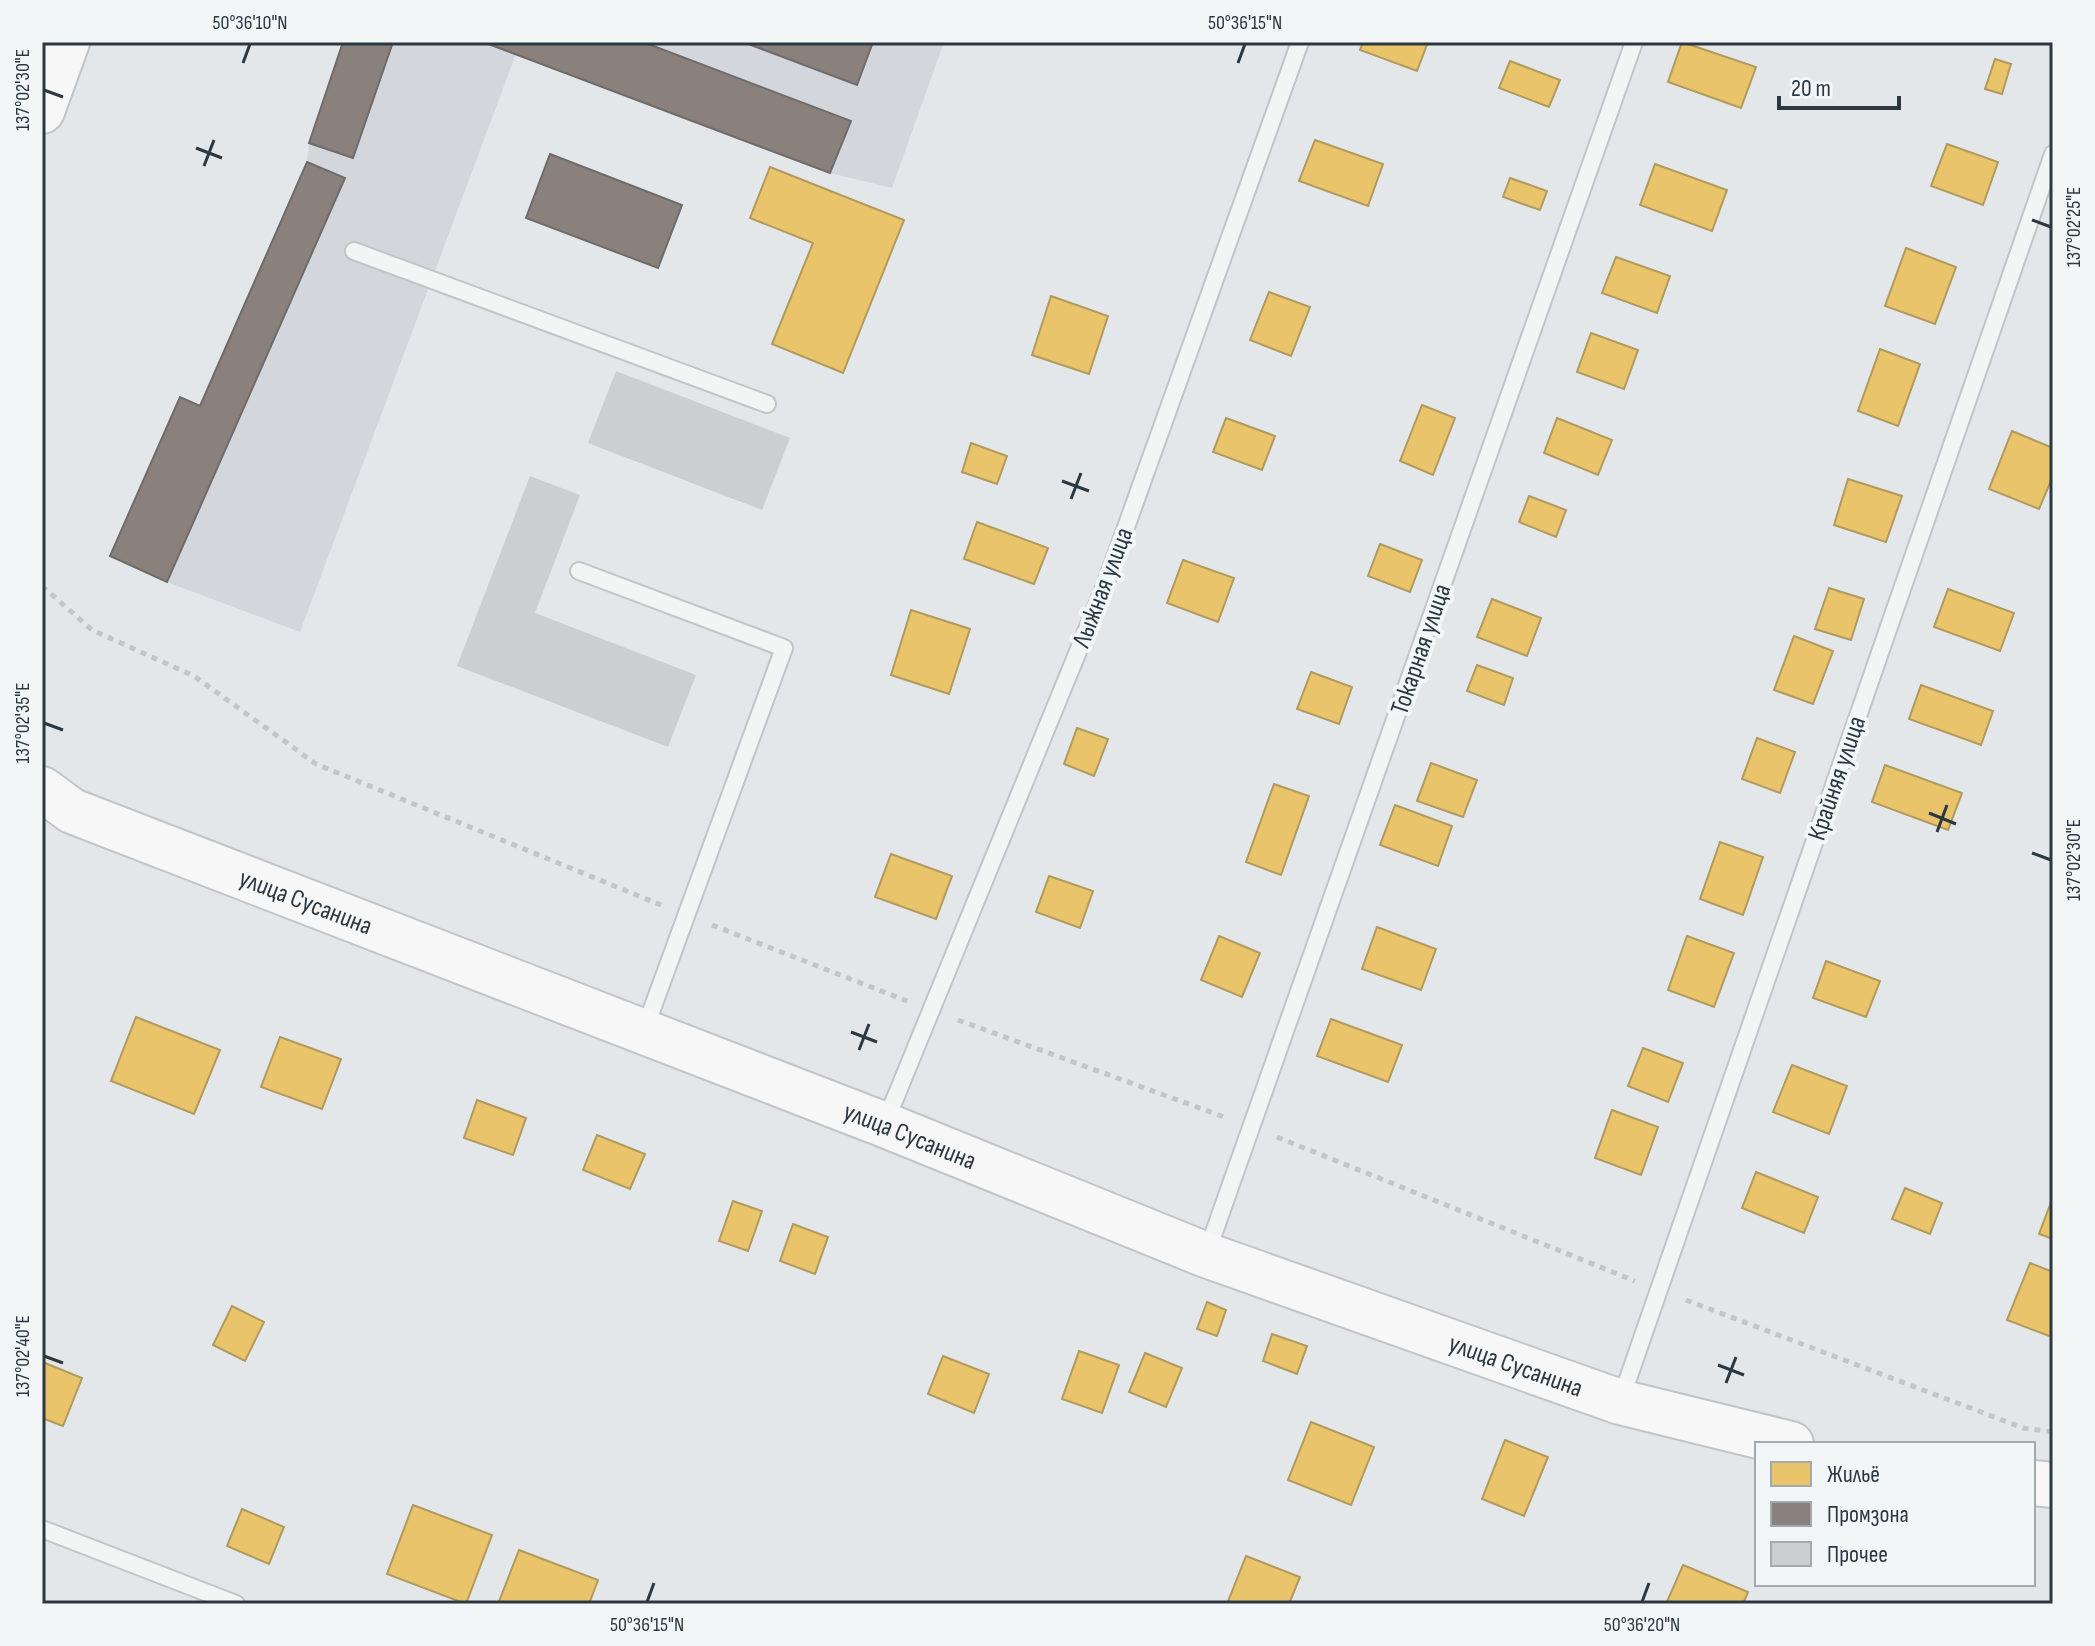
<svg xmlns="http://www.w3.org/2000/svg" width="2095" height="1646" viewBox="0 0 2095 1646" font-family="'Sofia Sans Condensed',sans-serif">
  <rect width="100%" height="100%" fill="#e4e7e9"/>
  <path fill="#d3d7dc" d="M343,42H944L892,188L830,173L516,54L300,632L167,582L110,556L180,397L200,405L307,162L309,143Z"/>
  <path fill="#e9c46a" stroke="#b09a5e" stroke-width="2" d="M1363,42H1428L1417,71L1360,50Z
    M1682,42L1756,67L1741,108L1668,82Z
    M1995,59L2011,64L2002,94L1985,89Z
    M1510,61L1560,80L1549,107L1499,88Z
    M1315,140L1383,164L1368,206L1299,181Z
    M1947,144L1998,162L1983,205L1931,186Z
    M1655,164L1727,190L1712,231L1640,205Z
    M770,167L904,220L843,373L772,344L813,243L750,218Z
    M1510,178L1547,191L1540,210L1503,197Z
    M1906,248L1956,267L1935,324L1885,306Z
    M1616,257L1670,276L1657,313L1602,293Z
    M1269,292L1310,307L1291,356L1250,340Z
    M1051,296L1108,316L1089,374L1032,355Z
    M1591,333L1638,350L1624,389L1577,372Z
    M1880,349L1920,364L1898,426L1858,411Z
    M1422,405L1455,418L1433,475L1400,461Z
    M1226,418L1275,436L1262,470L1213,452Z
    M1557,418L1612,440L1598,475L1544,453Z
    M2012,431L2053,448V476L2039,509L1989,489Z
    M971,443L1007,456L997,484L962,472Z
    M1848,479L1902,496L1886,542L1834,525Z
    M1529,496L1566,510L1556,537L1519,522Z
    M977,522L1048,548L1034,584L964,559Z
    M1380,544L1422,560L1410,592L1368,576Z
    M1183,560L1234,578L1218,622L1167,603Z
    M1829,588L1864,599L1851,640L1815,629Z
    M1948,589L2014,613L2000,651L1934,627Z
    M1492,599L1541,618L1527,656L1477,637Z
    M911,610L970,629L949,694L891,675Z
    M1794,636L1833,651L1813,704L1774,690Z
    M1477,665L1513,678L1504,705L1467,691Z
    M1311,672L1352,687L1339,724L1297,709Z
    M1921,685L1993,711L1981,745L1909,719Z
    M1077,728L1108,739L1094,776L1064,764Z
    M1757,738L1795,752L1780,793L1742,779Z
    M1431,763L1477,780L1463,817L1417,801Z
    M1885,765L1962,793L1948,830L1872,802Z
    M1274,784L1309,796L1281,875L1246,862Z
    M1395,805L1452,826L1438,866L1380,845Z
    M1720,842L1763,857L1743,915L1700,899Z
    M891,854L952,876L936,919L875,897Z
    M1049,876L1093,891L1080,928L1036,912Z
    M1377,927L1436,949L1421,990L1362,969Z
    M1219,936L1260,953L1242,997L1201,980Z
    M1687,936L1734,953L1714,1007L1668,990Z
    M1826,961L1880,981L1866,1017L1813,998Z
    M136,1017L220,1050L194,1114L111,1081Z
    M1331,1019L1402,1045L1388,1082L1317,1056Z
    M280,1037L341,1059L322,1109L261,1087Z
    M1643,1048L1683,1063L1668,1102L1628,1086Z
    M1792,1065L1847,1086L1829,1134L1773,1112Z
    M477,1100L526,1118L513,1155L464,1138Z
    M1612,1110L1658,1127L1641,1175L1595,1158Z
    M597,1135L645,1154L630,1189L583,1170Z
    M1756,1172L1818,1197L1804,1233L1742,1208Z
    M1905,1188L1942,1203L1930,1234L1892,1219Z
    M2053,1197V1239L2039,1234Z
    M733,1201L762,1211L748,1251L719,1241Z
    M793,1224L828,1237L815,1274L780,1261Z
    M2030,1263L2053,1272L2052,1337L2007,1320Z
    M1207,1302L1226,1310L1217,1336L1197,1329Z
    M232,1306L264,1322L245,1361L213,1345Z
    M1272,1334L1307,1346L1297,1374L1263,1361Z
    M1079,1351L1119,1365L1102,1413L1062,1399Z
    M1145,1353L1182,1368L1166,1407L1129,1392Z
    M943,1356L989,1374L974,1413L928,1394Z
    M45,1363L82,1378L63,1426L42,1418V1371Z
    M1311,1422L1374,1447L1351,1505L1288,1480Z
    M1505,1440L1548,1457L1524,1516L1482,1499Z
    M413,1505L492,1535L466,1604L387,1574Z
    M242,1509L284,1527L269,1564L227,1546Z
    M519,1550L598,1580L589,1604H498Z
    M1246,1556L1300,1577L1289,1604H1227Z
    M1683,1565L1748,1592L1743,1604H1666Z"/>
  <path fill="#8a817c" stroke="#6e6b6a" stroke-width="2" d="M343,42H393L353,158L309,143Z
    M483,42H643L851,121L830,173Z
    M743,42H873L857,85Z
    M550,154L682,205L658,268L526,218Z
    M307,162L345,178L167,582L110,556L180,397L200,406Z"/>
  <path fill="#cccfd1" d="M616,371L790,438L762,510L588,443Z
    M530,476L580,495L535,613L696,675L668,747L457,666Z"/>
  <g fill="none" stroke-linecap="round" stroke-linejoin="round">
    <defs>
      <path id="lane" d="M354,251L767,404
        M579,571L784,648L644,1031
        M885,1123L1106,583L1300,42
        M1206,1255L1634,42
        M1621,1399L2053,154
        M42,1529L236,1604"/>
      <g id="secondary">
        <path d="M42,111L67,42"/>
        <path id="s1" d="M42,789L72,811L885,1125L1206,1255L1620,1402L1791,1444"/>
        <path d="M2033,1483L2053,1485"/>
      </g>
    </defs>
    <use href="#lane" stroke="#c2c5c7" stroke-width="20"/>
    <use href="#secondary" stroke="#c2c5c7" stroke-width="48"/>
    <path stroke="#c3c6c7" stroke-width="5" stroke-dasharray="6 6" stroke-linecap="butt" d="M42,586L92,630L194,676L316,764L661,905
      M712,925L907,1001
      M958,1020L1227,1118
      M1277,1137L1635,1281
      M1686,1300L2023,1428L2053,1432"/>
    <use href="#lane" stroke="#f3f5f5" stroke-width="16"/>
    <use href="#secondary" stroke="#f7f7f7" stroke-width="44"/>
  </g>
  <path fill="none" stroke="#2c3841" stroke-width="3" d="M243,63L250,44M1238,63L1245,44M44,90L63,97M196,148L222,158M204,166L214,140M2032,220L2051,227M1062,481L1089,491M1071,499L1081,473M44,723L63,730M1929,813L1956,824M1937,832L1947,805M2032,853L2051,860M851,1032L877,1042M859,1050L869,1024M44,1356L63,1363M1718,1365L1744,1375M1726,1383L1736,1357M647,1602L654,1583M1642,1602L1649,1583"/>
  <g text-anchor="middle" stroke-width="8" stroke-linejoin="round" paint-order="stroke">
    <g font-size="26" fill="#2c3841" stroke="#f2f6f7">
      <text transform="translate(1102 587) rotate(-69)" y="9">Лыжная улица</text>
      <text transform="translate(1420 649) rotate(-71)" y="9">Токарная улица</text>
      <text transform="translate(1836 778) rotate(-71)" y="9">Крайняя улица</text>
      <text dy="9" stroke="none"><textPath href="#s1" startOffset="288">улица Сусанина</textPath></text>
      <text dy="9" stroke="none"><textPath href="#s1" startOffset="936">улица Сусанина</textPath></text>
      <text dy="9" stroke="none"><textPath href="#s1" startOffset="1584">улица Сусанина</textPath></text>
    </g>
  </g>
  <rect width="2095" height="1646" fill="none" stroke="#f2f6f7" stroke-width="88"/>
  <rect x="1755" y="1442" width="280" height="144" fill="#f2f6f7" stroke="#a3aaae" stroke-width="2"/>
  <rect x="1771" y="1462" width="40" height="24" fill="#e9c46a" stroke="#a3aaae" stroke-width="2"/>
  <text x="1827" y="1482" font-size="24" fill="#2c3841">Жильё</text>
  <rect x="1771" y="1502" width="40" height="24" fill="#8a817c" stroke="#a3aaae" stroke-width="2"/>
  <text x="1827" y="1522" font-size="24" fill="#2c3841">Промзона</text>
  <rect x="1771" y="1542" width="40" height="24" fill="#cccfd1" stroke="#a3aaae" stroke-width="2"/>
  <text x="1827" y="1562" font-size="24" fill="#2c3841">Прочее</text>
  <path d="M1779 96v12h120v-12" fill="none" stroke="#2c3841" stroke-width="4"/>
  <text x="1791" y="96" font-size="24" fill="#2c3841" stroke="#f2f6f7" stroke-width="6" paint-order="stroke">20 m</text>
  <rect x="44" y="44" width="2007" height="1558" fill="none" stroke="#2c3841" stroke-width="3"/>
  <g font-size="20" text-anchor="middle" fill="#2c3841">
    <text x="250" y="29">50°36'10"N</text>
    <text x="1245" y="29">50°36'15"N</text>
    <text transform="translate(22 90) rotate(-90)" y="7">137°02'30"E</text>
    <text transform="translate(2073 227) rotate(-90)" y="7">137°02'25"E</text>
    <text transform="translate(22 723) rotate(-90)" y="7">137°02'35"E</text>
    <text transform="translate(2073 860) rotate(-90)" y="7">137°02'30"E</text>
    <text transform="translate(22 1356) rotate(-90)" y="7">137°02'40"E</text>
    <text x="647" y="1631">50°36'15"N</text>
    <text x="1642" y="1631">50°36'20"N</text>
  </g>
</svg>
